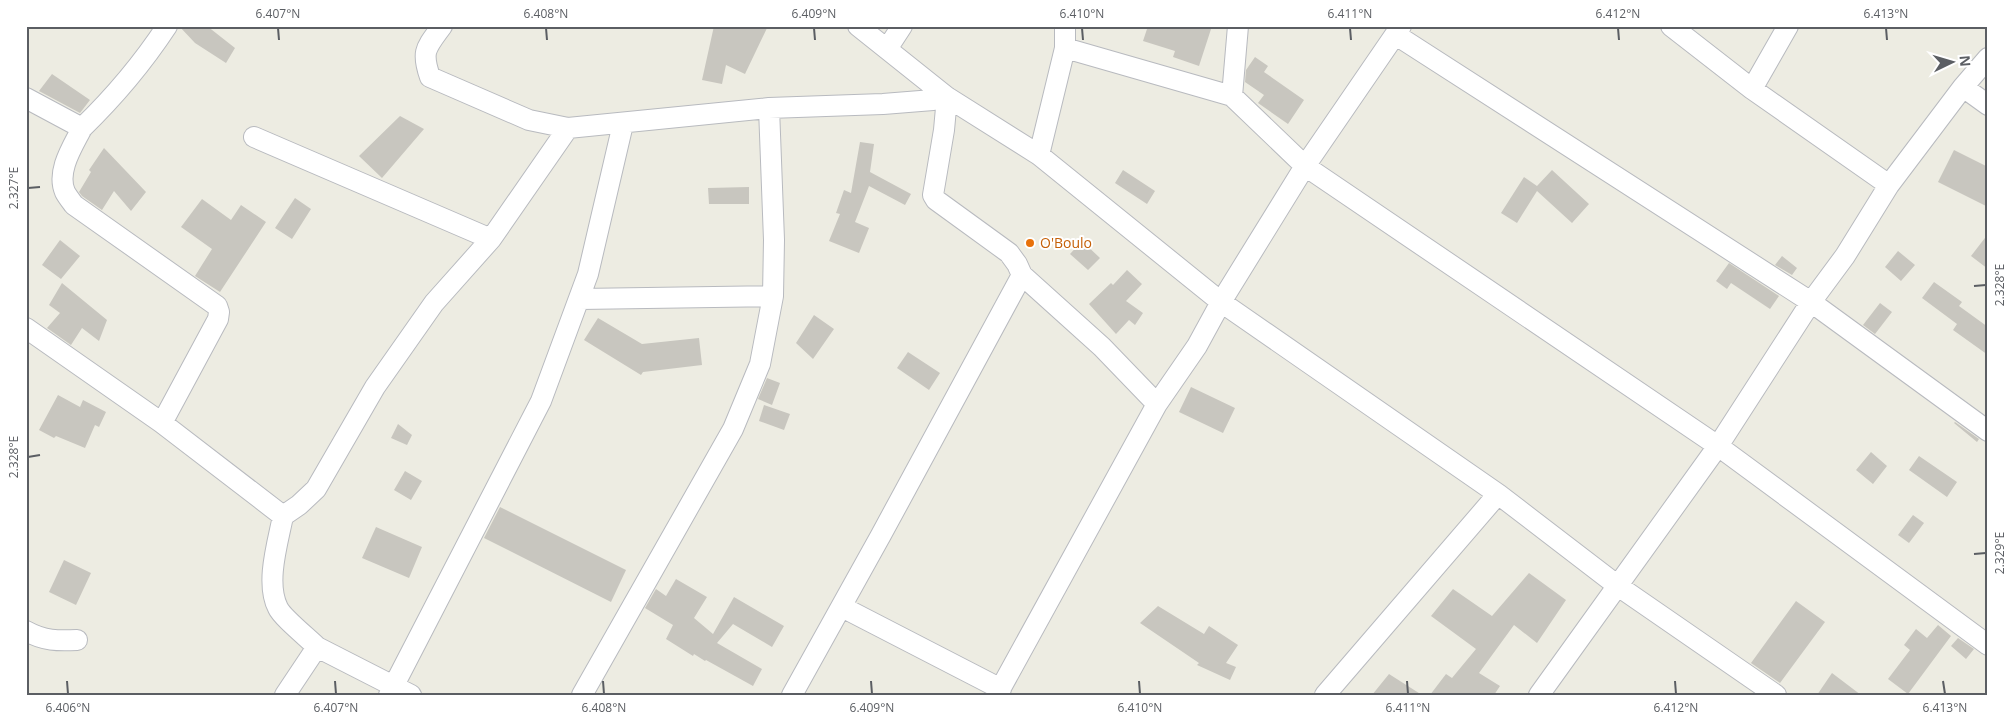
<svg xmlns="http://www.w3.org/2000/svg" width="2014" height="721" viewBox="0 0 2014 721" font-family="'Open Sans',sans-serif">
  <rect width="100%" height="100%" fill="#edece2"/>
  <path fill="#c8c6bf" d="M179,26H207L235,48L226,63L195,43Z
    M714,26H768L745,74L726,65L722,84L702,80Z
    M1148,26H1212L1199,66L1173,57L1175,51L1143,41Z
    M1255,57L1268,66L1264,72L1304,100L1288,124L1258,103L1264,95L1245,82L1246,70Z
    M52,74L90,100L80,113L39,91Z
    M400,116L424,129L382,178L359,156Z
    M860,142L874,144L870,172L911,194L905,205L869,186L855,222L869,228L859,253L829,241L840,214L836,213L844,190L851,193Z
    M104,148L146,192L131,211L114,191L102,210L82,196L79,192L91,172L89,170Z
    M1954,150L1988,167V207L1938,182Z
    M1123,170L1155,191L1147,204L1115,183Z
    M1552,170L1589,204L1572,223L1537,191L1517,223L1501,213L1524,177L1537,186Z
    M749,187V204H709L708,188Z
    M295,198L311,209L292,239L275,228Z
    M202,199L231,220L241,205L266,222L220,292L195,276L212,249L181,227Z
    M1988,234V269L1971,256Z
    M60,240L80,256L61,279L42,265Z
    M1082,241L1100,258L1088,270L1070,254Z
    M1898,251L1915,265L1901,281L1885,267Z
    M1782,256L1797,268L1792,275L1775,265Z
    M1729,263L1779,296L1770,309L1731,283L1727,289L1716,281Z
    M1127,270L1142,284L1126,301L1143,313L1135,325L1129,320L1116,334L1089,304L1111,283L1113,285Z
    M1934,282L1962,302L1959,306L1988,327V355L1953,330L1957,324L1922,298Z
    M62,283L107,320L99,341L82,328L71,345L47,328L60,313L49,305Z
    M1880,303L1892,312L1875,334L1863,325Z
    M814,315L834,329L813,359L796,343Z
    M598,318L642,344L699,338L702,365L643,372L641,375L584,340Z
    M908,352L940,373L929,390L897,368Z
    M767,378L780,383L772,405L758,399Z
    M1191,387L1235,408L1223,433L1179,412Z
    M58,395L80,407L83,400L106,412L99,427L95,425L85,448L56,436L54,438L39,430Z
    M764,405L790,414L784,430L759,421Z
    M1955,422L1979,439L1977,442L1954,423Z
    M398,424L412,435L407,445L391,438Z
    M1871,452L1887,466L1873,484L1856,470Z
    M1919,456L1957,482L1947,497L1909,470Z
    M405,471L422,481L411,500L394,490Z
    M500,507L626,570L611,602L484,538Z
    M1913,515L1924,523L1909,543L1898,535Z
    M376,527L422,547L409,578L362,558Z
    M64,560L91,573L76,605L49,592Z
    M1529,573L1566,600L1537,643L1514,625L1479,673L1500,686L1494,695H1430L1446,674L1452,678L1476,649L1431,616L1453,589L1492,616Z
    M676,579L707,597L694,618L713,634L734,597L784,626L772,647L733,624L717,643L762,669L753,686L706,660L705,661L694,654L693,656L666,639L673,625L645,608L656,589L666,596Z
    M1796,601L1825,622L1780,683L1751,663Z
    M1158,606L1204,634L1209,626L1238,645L1226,663L1236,667L1230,680L1197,665L1199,663L1140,623Z
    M1938,625L1951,636L1908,694L1888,679L1910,650L1904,645L1916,629L1927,638Z
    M1958,638L1974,649L1966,659L1951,646Z
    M1832,673L1861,695H1817Z
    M1389,674L1422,695H1372Z"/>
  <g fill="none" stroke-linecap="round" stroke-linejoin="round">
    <defs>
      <path id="minor" d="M442,26C426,48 421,51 430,77L529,120L568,128L769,108L883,104L933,100L947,97
        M858,26L947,97L1039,155L1221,302L1498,494L1618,586L1776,695
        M1671,26L1752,89L1889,185
        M1396,35L1811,302L1988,431
        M1065,48L1232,96L1305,166L1718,446L1988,645
        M887,49L902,26
        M1963,87L1988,105
        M1752,89L1788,26
        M1232,96L1238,26
        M947,97L944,130L933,195L936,200L1009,253L1017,264L1022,275L1102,347L1157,404
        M26,98L82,128C114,97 142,64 167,26
        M82,128C73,146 56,171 65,192C67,196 71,201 74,205L217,306L219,312L218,319L162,423
        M254,137L491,239
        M1039,155L1065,48V26
        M580,299L773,296
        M26,328L162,423L283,516
        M842,607L1001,689
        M26,631C44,641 58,641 77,640
        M317,647L411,695
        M285,695L317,647C308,638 282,617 278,608C265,583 278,542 283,516L299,505L316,489L375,387L434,303L491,239L568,128
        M389,695L541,401L588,274L623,124
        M582,695L733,429L760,364L773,296L774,240L769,108
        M792,695L881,535L1022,275
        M997,695L1157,404L1197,346L1221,302L1305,166L1401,26
        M1325,695L1498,494
        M1539,695L1718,446L1811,302L1845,256L1889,185L1963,87L1988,58"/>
    </defs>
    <use href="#minor" stroke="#b8babf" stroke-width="22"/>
    <use href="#minor" stroke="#fff" stroke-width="20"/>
  </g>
  <path fill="none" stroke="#5b5e63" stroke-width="2" d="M278,28L279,40M546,28L547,40M814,28L815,40M1082,28L1083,40M1350,28L1351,40M1618,28L1619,40M1886,28L1887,40M28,188L40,187M1974,286L1986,285M28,457L40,455M1974,554L1986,553M67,681L68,694M335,681L336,694M603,681L604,694M871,681L872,694M1139,681L1140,694M1407,681L1408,694M1675,681L1676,694M1943,681L1945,694"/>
  <circle fill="#e8710a" stroke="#fff" stroke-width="2" cx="1030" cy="243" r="5"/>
  <g text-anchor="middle" stroke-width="4" stroke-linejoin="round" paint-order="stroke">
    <g font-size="14" fill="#c56008" stroke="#fff" text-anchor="start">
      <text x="1040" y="248">O'Boulo</text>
    </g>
  </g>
  <rect width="2014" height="721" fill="none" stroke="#ffffff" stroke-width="55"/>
  <g transform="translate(1952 62) rotate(85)" stroke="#ffffff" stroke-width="4" paint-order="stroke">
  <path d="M0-4L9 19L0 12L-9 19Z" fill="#5b5e63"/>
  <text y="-8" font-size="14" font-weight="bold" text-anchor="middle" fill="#5b5e63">N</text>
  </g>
  <rect x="28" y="28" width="1958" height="666" fill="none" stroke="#5b5e63" stroke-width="2"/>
  <g font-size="12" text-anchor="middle" fill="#5b5e63">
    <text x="278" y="18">6.407°N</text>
    <text x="546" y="18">6.408°N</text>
    <text x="814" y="18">6.409°N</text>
    <text x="1082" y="18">6.410°N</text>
    <text x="1350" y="18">6.411°N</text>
    <text x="1618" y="18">6.412°N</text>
    <text x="1886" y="18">6.413°N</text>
    <text transform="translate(14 188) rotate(-90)" y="4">2.327°E</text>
    <text transform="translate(2000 285) rotate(-90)" y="4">2.328°E</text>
    <text transform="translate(14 457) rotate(-90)" y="4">2.328°E</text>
    <text transform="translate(2000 553) rotate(-90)" y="4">2.329°E</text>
    <text x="68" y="712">6.406°N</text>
    <text x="336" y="712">6.407°N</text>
    <text x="604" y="712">6.408°N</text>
    <text x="872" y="712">6.409°N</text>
    <text x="1140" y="712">6.410°N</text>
    <text x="1408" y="712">6.411°N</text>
    <text x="1676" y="712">6.412°N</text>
    <text x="1945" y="712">6.413°N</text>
  </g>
</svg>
